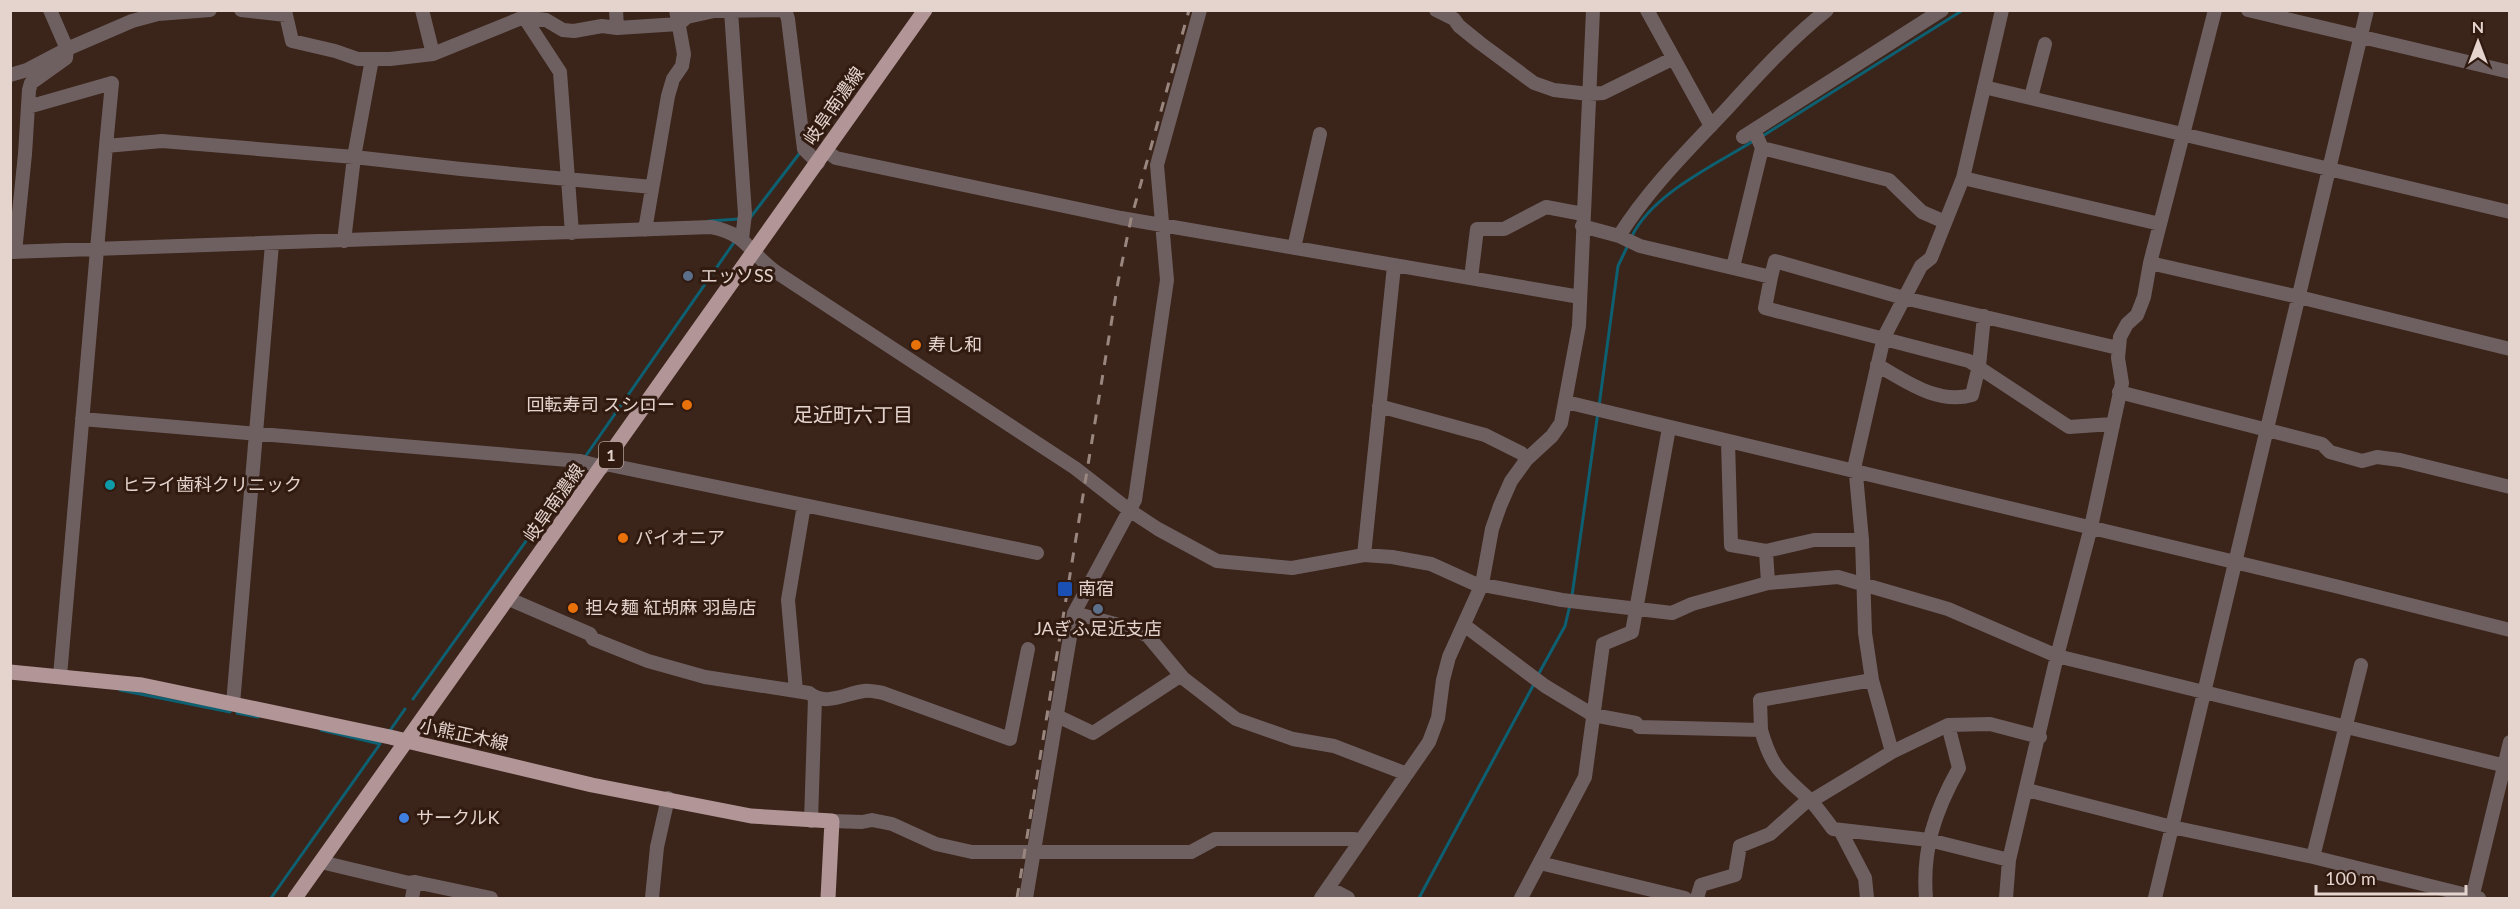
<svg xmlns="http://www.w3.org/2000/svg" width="2520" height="909" viewBox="0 0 2520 909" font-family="Lato,'Noto Sans JP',sans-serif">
  <rect width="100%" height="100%" fill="#3b241a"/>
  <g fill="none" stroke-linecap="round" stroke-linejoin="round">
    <path stroke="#0d6071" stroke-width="3" d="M1761,137L1963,10
      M750,218L799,154
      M709,221L739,219
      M1632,236C1653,193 1715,165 1755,140
      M1599,406L1618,266L1628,245
      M585,457L735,241
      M1572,596L1598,412
      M1538,675L1565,626L1570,605
      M120,690L230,712
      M413,699L579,467
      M237,713L258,717
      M389,732L405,709
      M271,898L380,744L321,730
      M1419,898L1534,684"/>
    <path stroke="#6e6061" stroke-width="14" d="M241,10L286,15L292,41L335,51L358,59H390L433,54L524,17L546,20L563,30L574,31L602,26L617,28L679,24L687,17L714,11L785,10
      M422,10L433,54
      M616,10L617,28
      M785,10L788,19L804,149L818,163
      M1436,10L1454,19L1459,26L1480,43L1534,83L1554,90L1589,94L1603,93L1672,59
      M1647,10L1711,126
      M2248,10L2510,72
      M731,11L745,214L742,239
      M524,17L560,72L572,233
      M10,75L27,70L67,49L132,21L158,14L210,10
      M1984,87L2510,212
      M2031,97L2045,44
      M28,107L112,83L106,146
      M1754,130L1762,148L1889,180L1922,212L1945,222
      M1743,137L1942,10
      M826,151L836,158L1121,218L1580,297
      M1963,178L2160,224
      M1582,226L1619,236L1640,246L1771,277L1775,261L1904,298L2118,348
      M645,230L668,96L673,79L682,66L684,54L676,10
      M1619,236C1647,191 1686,152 1723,113C1756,77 1788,41 1827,10
      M344,241L354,157L372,59
      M1294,248L1320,134
      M10,252L711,227C748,234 749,253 776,272L1075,468L1129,510L1158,529L1217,561L1292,568L1364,555L1392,557L1431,564L1473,583L1562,600L1672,613L1692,604L1768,583L1838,577L1948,609L2057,656L2510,767
      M15,252L25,154L29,90L31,83L66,58L67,49L50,10
      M2150,263L2299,297L2510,349
      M1733,267L1762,148
      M1771,277L1765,308L1969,361L2069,427L2112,424
      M1471,278L1477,229H1504L1546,207L1583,214
      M1877,365C1906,381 1937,405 1972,395L1979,366L1984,316
      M2119,392L2322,444L2330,452L2362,461L2377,457L2400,460L2510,487
      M1566,402L2335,586L2510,630
      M1379,406L1485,435L1521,453L1527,459
      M82,419L580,461L603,467
      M1728,442L1731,545L1766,551L1814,540H1862
      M605,464L1037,553
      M1766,551L1768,583
      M1364,555L1394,266
      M509,599L590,634L593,639L648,661L705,677L809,693C826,707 846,693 864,691C870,690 877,692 883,693L1010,739L1028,649
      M1074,613L1134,629L1148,636L1183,678L1236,719L1293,739L1334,746L1407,774
      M1464,625L1545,686L1593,715L1636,723L1639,727L1761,730L1760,700L1872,680
      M60,676L106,146L162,141L354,157L461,169L652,187
      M796,691L788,600L804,505
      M233,704L272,244
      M1055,715L1093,733L1180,676
      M1761,730C1772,769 1782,774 1809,799C1818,808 1826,820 1833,829L1929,840L2009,860
      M1892,752L1872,680L1865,633L1862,540L1855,464L1884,337L1921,266L1931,258L1963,178L2002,10
      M2027,790L2172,827L2313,857L2479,898
      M1811,801L1892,752L1948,725L1990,724L2040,737
      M811,821L815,698
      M832,821L862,822L872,820L892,824L936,844L972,852H1191L1215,839H1354L1360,841
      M1840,830L1865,878L1867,898
      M2313,857L2361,665
      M321,862L409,883L415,882L491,898
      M1540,863L1685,898
      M1329,888L1348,898
      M412,898L415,882
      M652,898L657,847L668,798
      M1026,898L1074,613L1135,500L1167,280L1157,165L1200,10
      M1321,898L1429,742L1438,718L1443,680L1449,657L1482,584L1492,529L1500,506L1511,481L1527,459L1552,436L1561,423L1579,326L1593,10
      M1521,898L1585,777L1603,644L1632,632L1669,428
      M1697,898L1701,885L1735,875L1740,846L1770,834L1809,799
      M1926,898C1922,849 1935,811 1959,768L1948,725
      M2006,898L2009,860L2057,656L2091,527L2122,383L2118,358L2120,337L2127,324L2137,315L2144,297L2150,263L2215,10
      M2155,898L2367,10
      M2472,898L2510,742"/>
    <path stroke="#b19597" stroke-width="15" d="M10,672L142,685L390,737L592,785L751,816L832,821L828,898
      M295,898L925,10"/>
    <path stroke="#99867e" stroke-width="3" stroke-dasharray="10 10" stroke-linecap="butt" d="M1017,898L1118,282L1131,219L1189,10"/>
  </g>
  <g fill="#5c6f8a" stroke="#311a10" stroke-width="2">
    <circle cx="688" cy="276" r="6"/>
    <circle cx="1098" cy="609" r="6"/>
  </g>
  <g fill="#e8710a" stroke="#311a10" stroke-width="2">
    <circle cx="916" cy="345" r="6"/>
    <circle cx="687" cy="405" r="6"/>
    <circle cx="623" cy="538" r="6"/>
    <circle cx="573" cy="608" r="6"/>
  </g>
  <circle fill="#0f9aa8" stroke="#311a10" stroke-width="2" cx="110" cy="485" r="6"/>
  <rect fill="#1a4fb4" stroke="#311a10" stroke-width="2" x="1057" y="581" width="16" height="16" rx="3"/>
  <circle fill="#3f7fe0" stroke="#311a10" stroke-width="2" cx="404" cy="818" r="6"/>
  <g text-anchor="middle" stroke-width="6" stroke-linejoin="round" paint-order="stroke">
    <rect fill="#311a10" stroke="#ae9c94" stroke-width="1.5" x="599" y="442" width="24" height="26" rx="4.5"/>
    <g font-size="16" font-weight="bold" fill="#e4d4cd">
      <text x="611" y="461">1</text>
    </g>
    <g font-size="18" fill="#e4d4cd" stroke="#311a10">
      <text transform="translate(834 106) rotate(-55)" y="6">岐阜南濃線</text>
      <text transform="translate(554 503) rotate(-55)" y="6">岐阜南濃線</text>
      <text transform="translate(464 735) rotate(12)" y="6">小熊正木線</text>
    </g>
    <g font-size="18" fill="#e4d4cd" stroke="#311a10" text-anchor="start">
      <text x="700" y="282">エッソSS</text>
      <text x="928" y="351">寿し和</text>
      <text x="675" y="411" text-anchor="end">回転寿司 スシロー</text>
      <text x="122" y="491">ヒライ歯科クリニック</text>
      <text x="635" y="544">パイオニア</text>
      <text x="1078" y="595">南宿</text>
      <text x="585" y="614">担々麺 紅胡麻 羽島店</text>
      <text x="1098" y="635" text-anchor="middle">JAぎふ足近支店</text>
      <text x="416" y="824">サークルK</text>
    </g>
    <g font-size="20" fill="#e4d4cd" stroke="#311a10">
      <text x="853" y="422">足近町六丁目</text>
    </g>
  </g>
  <rect width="2520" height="909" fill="none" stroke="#e4d4cd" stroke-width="24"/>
  <g transform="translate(2478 42)" stroke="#311a10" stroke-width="4.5" paint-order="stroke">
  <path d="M0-4.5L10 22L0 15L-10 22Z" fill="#e4d4cd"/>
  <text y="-9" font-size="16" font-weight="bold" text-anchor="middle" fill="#e4d4cd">N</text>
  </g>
  <path d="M2316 885v9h150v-9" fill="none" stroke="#e4d4cd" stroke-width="3"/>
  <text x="2325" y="885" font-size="18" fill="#e4d4cd" stroke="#311a10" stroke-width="4.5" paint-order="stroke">100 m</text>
</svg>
